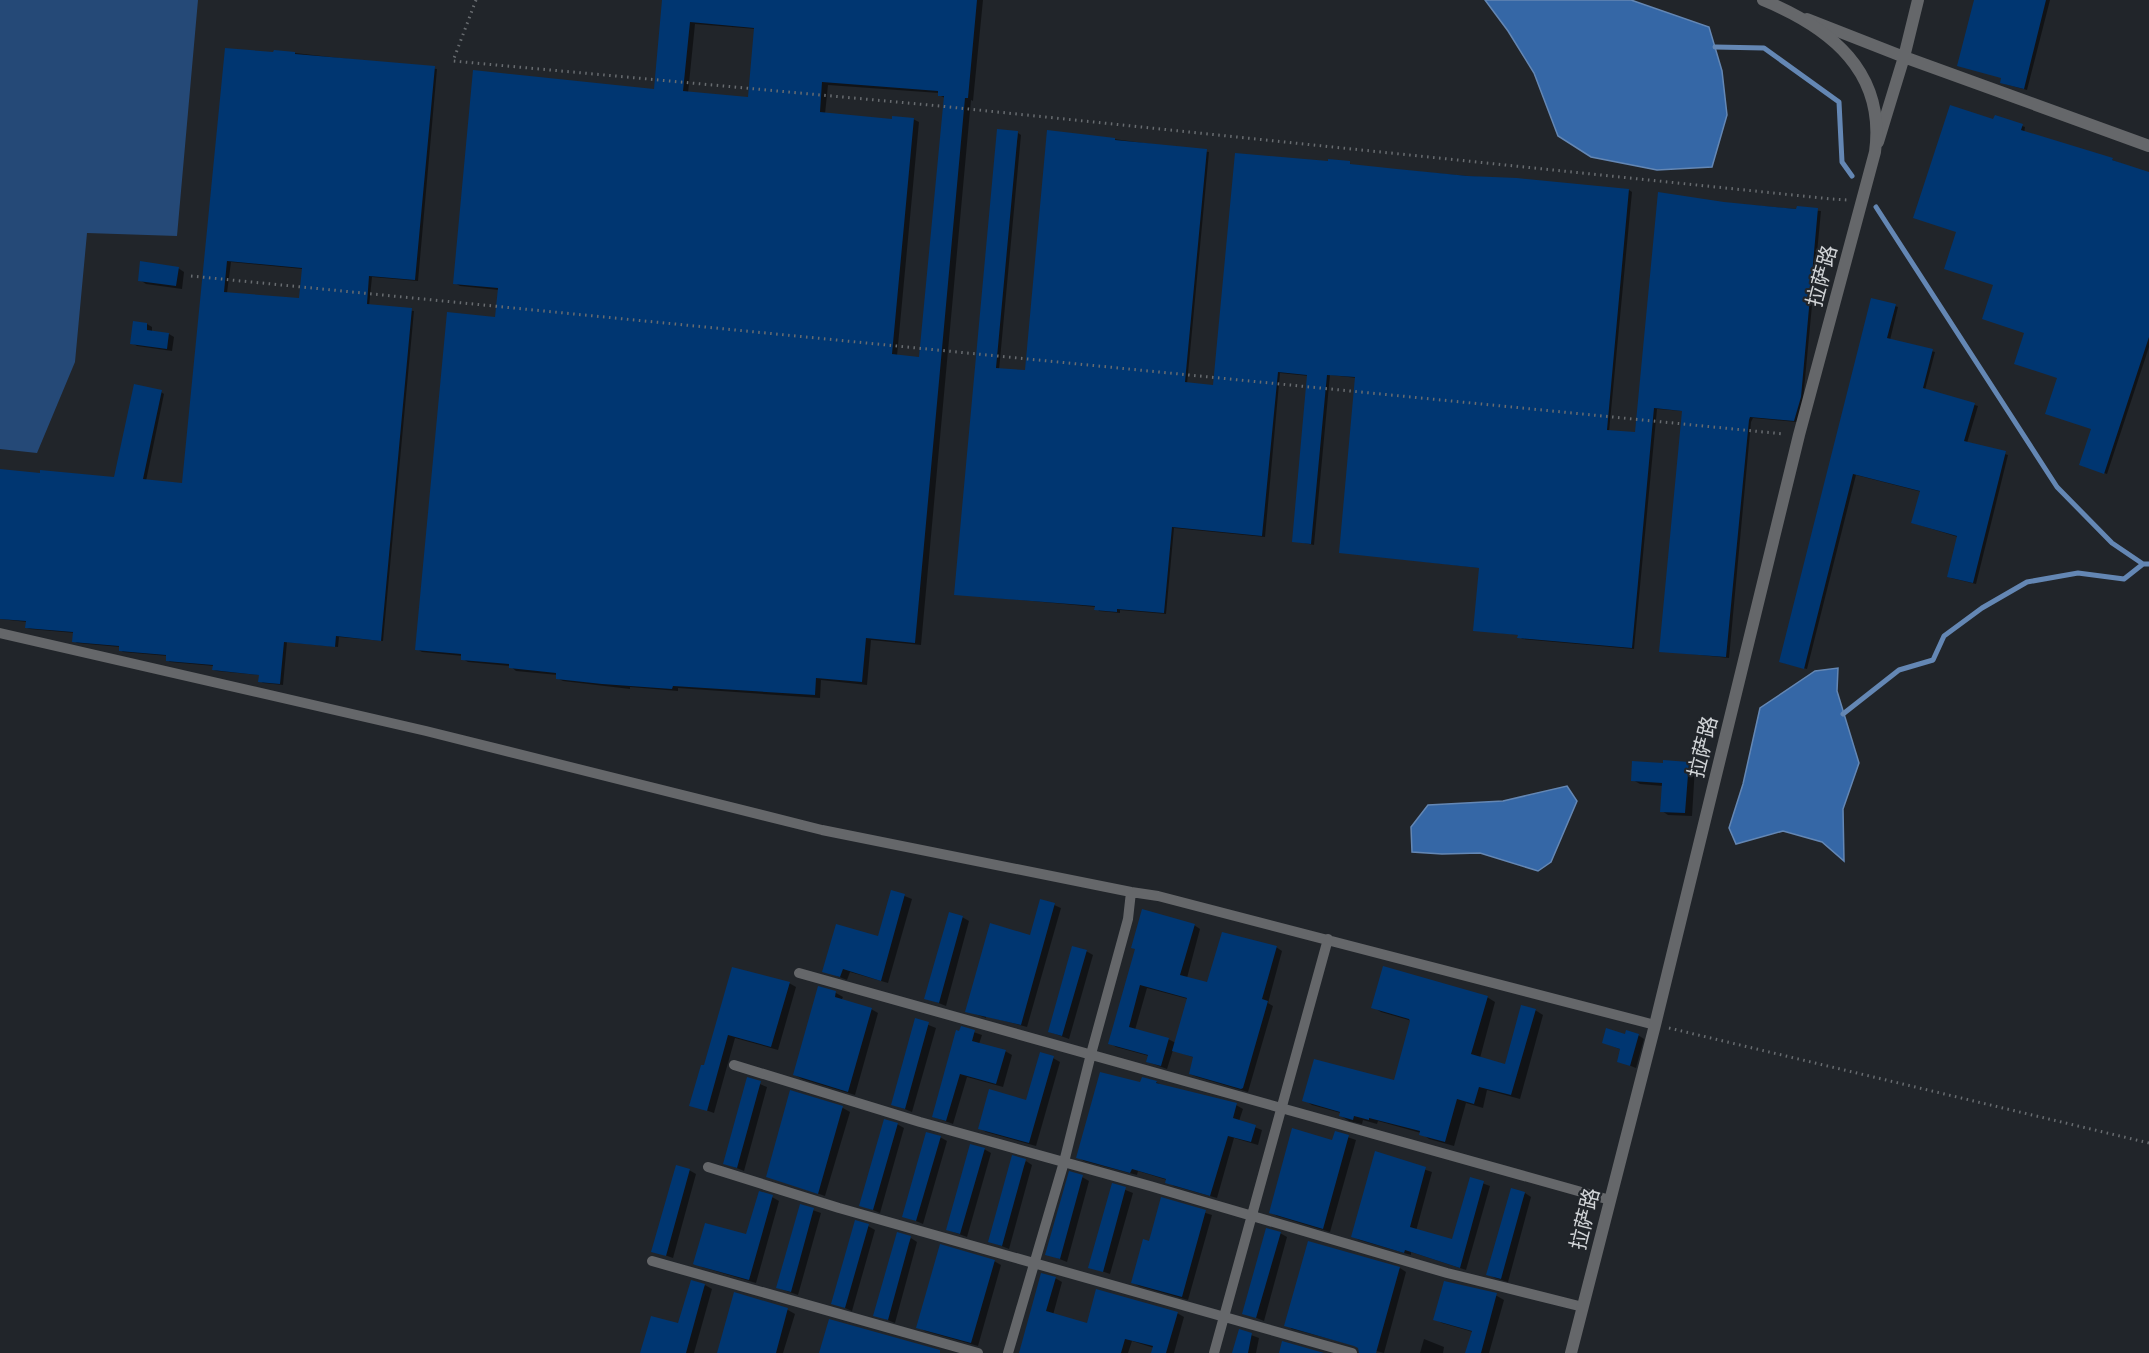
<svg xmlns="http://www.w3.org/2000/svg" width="2149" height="1353" viewBox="0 0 2149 1353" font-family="Spectral,'Noto Sans SC',serif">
  <rect width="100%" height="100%" fill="#21252a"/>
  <path fill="#254977" d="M0,0H198L177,236L87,233L75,362L37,453L0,449Z"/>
  <path fill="#3567a6" stroke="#6487b4" stroke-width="1.5" d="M1485,0H1631L1709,27L1722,71L1727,115L1712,167L1657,170L1591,157L1558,136L1534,73L1508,31Z
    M1838,668L1837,691L1859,763L1843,809L1844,861L1822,842L1783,831L1736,844L1729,828L1743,784L1760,708L1815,671Z
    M1567,786L1577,801L1551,862L1538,871L1480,853L1442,854L1412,852L1411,827L1428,805L1503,801Z"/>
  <path fill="#0007" fill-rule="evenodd" d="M664,0H983L973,101L971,100L921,645L871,640L867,685L821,680L820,698L678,688V691L630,687V689L563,681L557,678L558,675L516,671L510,666L468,662L463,659V656L422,652L417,649L496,319L499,290L460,286L455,283L656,91ZM695,24L756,29L749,98L688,93ZM828,85L939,93V95L945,98L921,358L897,356L919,122L913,119L893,121L825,114Z
    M1976,0H2050L2027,90L2005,84Z
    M226,49L275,54L295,53L437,69L418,281L372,277L369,306L414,311L383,641L339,637L338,647L287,642L283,685L263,683L260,681V675L217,671L214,670V666L170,662L167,660L168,656L123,652L120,650V647L77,643L74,641L75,633L30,629L27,628V622L0,619V471L115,479L161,392L164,394L146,481L184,484ZM231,262L303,269L301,299L227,293Z
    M1996,117L2022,126L2025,127L2024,133L2112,160L2149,174V347L2107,474L2084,466L2093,429L1995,285Z
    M1018,133L1021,135L999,370L1026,372L1114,139L1209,152L1187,384L1215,386L1329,163L1349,162L1352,166L1629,190L1632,192L1609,432L1637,434L1724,203L1821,211L1803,400L1797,422L1753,418L1751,422L1729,658L1661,651L1683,411L1657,409L1634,649L1522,639L1519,635L1474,630L1480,568L1340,552L1357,378L1330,375L1314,545L1293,541L1309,376L1280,373L1265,537L1174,528L1166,614L1120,610V613L1099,611L1096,607L956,594Z
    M178,268L184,272L182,289L146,284L140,280Z
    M1895,306L1898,307L1890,340L1935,352L1925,390L1978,406L1967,443L2008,455L1976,584L1951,578L1958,537L1916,524L1922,492L1856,475L1807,669L1784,663Z
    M147,324L152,327V332L169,334L174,337L172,351L137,346L132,343Z
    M1688,763L1695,767L1692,816L1668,815L1662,811L1663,786L1640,784L1633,780Z
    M892,891L912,899L888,983L850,972L847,980L824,971L879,938Z
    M1054,905L1061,908L1027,1027L986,1016V1018L967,1011L1031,937Z
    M962,917L969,921L946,1006L926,998Z
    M1194,925L1200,929L1187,978L1208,984L1276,947L1282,951L1268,1003L1273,1006L1248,1092L1197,1077L1190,1074L1195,1058L1173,1050L1167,1069L1148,1062L1149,1056L1116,1047L1110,1043L1137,949ZM1147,988L1188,999L1176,1043L1168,1039L1135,1030Z
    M1086,951L1093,955L1069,1039L1050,1032Z
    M733,969L789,983L796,987L778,1050L735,1038L714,1113L691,1105L705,1067Z
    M819,988L836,993L843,997L841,1001L871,1009L878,1013L855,1095L802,1079L795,1075Z
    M1487,997L1495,1002L1480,1058L1506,1065L1535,1010L1543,1015L1520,1099L1487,1090L1483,1108L1466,1103L1454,1146L1429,1139L1421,1133L1378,1121L1377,1124L1363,1120L1362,1124L1349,1121L1341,1116V1113L1312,1105L1304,1100L1395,1082L1412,1021L1381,1012L1373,1007Z
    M916,1020L936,1028L912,1112L892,1104Z
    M962,1028L982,1035L979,1044L1005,1051L1012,1055L1003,1087L967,1077L953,1124L934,1117Z
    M1638,1035L1644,1039L1636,1068L1618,1061L1622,1050L1604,1043L1626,1036Z
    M1053,1058L1060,1062L1036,1146L986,1132L979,1128L1027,1102Z
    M748,1079L767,1087L744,1171L724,1163Z
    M1156,1082L1163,1086L1236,1105L1243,1109L1239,1121L1262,1130L1258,1145L1234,1138L1217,1198L1174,1186L1167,1182V1180L1138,1171L1137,1175L1084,1161L1078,1157L1141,1084Z
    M791,1092L843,1108L850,1112L825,1196L767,1176Z
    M897,1124L904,1128L880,1213L861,1205Z
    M1336,1133L1356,1140L1330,1232L1277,1216L1270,1212L1333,1142Z
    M940,1137L947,1141L923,1224L904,1216Z
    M984,1149L991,1153L967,1237L948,1230Z
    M1376,1153L1432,1172L1416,1231L1453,1241L1471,1179L1490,1186L1466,1270L1411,1252V1255L1359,1240L1352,1236Z
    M1026,1161L1032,1165L1009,1249L989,1241Z
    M689,1170L696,1174L673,1258L653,1251Z
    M1082,1177L1089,1181L1067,1262L1047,1254Z
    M1113,1185L1133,1193L1110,1274L1090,1267Z
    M1525,1193L1531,1197L1508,1282L1495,1278L1488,1274Z
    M772,1197L779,1201L756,1283L702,1267L695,1263L748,1236Z
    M1162,1199L1212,1215L1188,1300L1139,1286L1132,1282L1150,1243Z
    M801,1206L821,1213L798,1295L778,1288Z
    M868,1226L875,1230L852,1311L833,1303Z
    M1280,1233L1287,1237L1264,1321L1244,1313Z
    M911,1238L917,1242L895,1323L875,1315Z
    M994,1261L1001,1265L978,1346L925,1331L918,1327Z
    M1400,1268L1406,1272L1384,1353L1292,1329L1286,1325Z
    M1055,1278L1062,1282L1053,1315L1088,1324L1177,1313L1184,1317L1174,1353H1153L1154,1348L1132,1341L1128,1353H1020Z
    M1445,1283L1497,1296L1504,1300L1489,1353H1467L1473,1332L1442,1323L1435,1319Z
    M705,1285L712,1289L694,1353H644L680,1325Z
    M735,1294L788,1310L795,1314L783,1353H718Z
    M1240,1331L1259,1338L1256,1353H1234Z
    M1424,1339L1444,1347L1443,1353H1420Z"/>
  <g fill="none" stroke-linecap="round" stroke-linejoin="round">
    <path stroke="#6487b4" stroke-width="5" d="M1715,47L1764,48L1839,102L1842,162L1852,176
      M1876,207L2057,487L2112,543L2143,564H2149
      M1843,714L1899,670L1933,660L1944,636L1982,608L2027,582L2078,573L2124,579L2143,564"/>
  </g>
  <path fill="#003671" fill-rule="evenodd" d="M662,0H977L968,98H965L915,643L866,638L862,682L816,678L815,695L673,686L672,689L602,684L556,679V673L509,668V664L461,660V654L415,650L447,312L495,317L498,288L453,284L473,70L654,89ZM690,22L754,28L748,97L683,91ZM822,82L938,91V96H944L919,357L892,354L914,118L892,116V119L820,112Z
    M1974,0H2046L2024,89L2000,83L2001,78L1957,66Z
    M225,48L273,52L274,50L295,52V54L435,66L415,280L369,276L367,304L412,308L381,641L336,636L335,647L284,642L280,684L258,682L259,675L212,670L213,665L166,661V655L119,651V646L72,642L73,632L25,628L26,621L0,619V469L40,473V470L114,477L134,384L162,390L143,479L182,483ZM227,261L302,268L299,298L224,292Z
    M1950,105L1993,119L1995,115L2023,124L2021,130L2113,158L2112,160L2149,172V337L2104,474L2079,465L2091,429L2045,414L2057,378L2014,364L2024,333L1982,319L1993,285L1944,269L1956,232L1913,218Z
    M997,129L1018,131L996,368L1025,370L1047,130L1115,138V140L1207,149L1185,382L1213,385L1235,153L1328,161V159L1350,161V164L1397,169L1468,176L1517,178L1629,189L1607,430L1635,432L1658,192L1724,202L1796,209L1797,206L1818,208L1801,397L1794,421L1750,417L1749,420L1726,657L1659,652L1682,411L1654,408L1632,648L1517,638L1518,635L1473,631L1479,568L1339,553L1355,377L1327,375L1311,544L1292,542L1307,375L1278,372L1262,536L1172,527L1164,613L1117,609V612L1094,610L1095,606L954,595Z
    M140,261L179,267L176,286L138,281Z
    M1871,298L1896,304L1887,338L1933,349L1923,388L1975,403L1964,441L2006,451L1973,583L1947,577L1957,536L1911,523L1920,491L1853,474L1804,669L1779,662Z
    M133,321L147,323V330L169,333L167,349L130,344Z
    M1663,760L1689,762L1685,813L1660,812L1662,783L1631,781L1632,761L1663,763Z
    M891,890L905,894L881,981L843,969L840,977L822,972L836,924L878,936Z
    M1040,899L1055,903L1021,1025L965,1012L990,923L1030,935Z
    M1142,909L1195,924L1180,975L1207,982L1222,932L1277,946L1262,999L1268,1001L1243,1088L1241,1089L1189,1074L1193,1057L1172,1051L1187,998L1140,985L1129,1027L1169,1038L1161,1066L1146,1062L1148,1055L1108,1044L1135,949L1131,948Z
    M949,912L963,916L939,1003L924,999Z
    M1072,946L1087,950L1062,1036L1048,1032Z
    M1383,966L1488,996L1471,1054L1505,1064L1521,1005L1536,1009L1511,1095L1479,1087L1474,1104L1457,1099L1445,1142L1419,1135L1420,1131L1369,1118V1120L1354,1116L1353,1120L1339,1116L1340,1112L1302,1101L1314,1059L1394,1080L1410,1021L1409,1019L1371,1008Z
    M732,967L790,982L771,1047L728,1035L707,1111L689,1106L701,1065H704Z
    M818,986L836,991L835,997L872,1008L848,1092L793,1075Z
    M915,1018L929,1022L905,1109L891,1105Z
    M961,1026L975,1030L972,1041L1006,1050L996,1084L960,1074L946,1121L932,1117L956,1030L959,1031Z
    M1606,1028L1625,1034L1626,1030L1639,1034L1630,1066L1617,1062L1620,1049L1602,1043Z
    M1040,1052L1054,1056L1029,1143L978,1129L989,1089L1026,1100Z
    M1100,1072L1140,1082L1142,1077L1157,1081L1156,1083L1237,1103L1233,1118L1256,1125L1251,1142L1228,1136L1210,1196L1165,1183L1166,1179L1132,1169L1130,1173L1076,1158Z
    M747,1077L761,1081L737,1168L723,1164Z
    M790,1090L843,1106L818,1194L766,1177Z
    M884,1119L898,1123L873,1210L859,1206Z
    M1292,1128L1332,1140L1335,1131L1349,1135L1323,1229L1269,1213Z
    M926,1132L941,1136L916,1221L902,1217Z
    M970,1144L985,1148L960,1234L946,1230Z
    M1375,1151L1426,1167L1410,1227L1452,1239L1470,1177L1484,1181L1460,1268L1405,1250L1404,1253L1351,1237Z
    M1012,1155L1026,1159L1002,1246L988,1242Z
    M676,1165L690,1169L666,1256L651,1252Z
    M1069,1171L1083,1175L1060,1259L1045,1255Z
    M1112,1183L1126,1187L1103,1272L1088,1268Z
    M1511,1188L1525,1192L1501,1279L1486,1275Z
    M759,1191L773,1195L749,1280L695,1265L693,1264L705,1223L746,1234Z
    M1161,1197L1206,1210L1182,1297L1131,1283L1143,1239L1149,1241Z
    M800,1204L814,1208L791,1292L776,1288Z
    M855,1220L869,1224L845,1308L831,1304Z
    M1266,1228L1281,1232L1256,1318L1242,1314Z
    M897,1232L911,1236L888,1320L873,1316Z
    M1308,1241L1400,1267L1376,1353H1359L1358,1348L1354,1346L1284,1326Z
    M940,1244L995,1260L971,1343L916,1328Z
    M1041,1273L1056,1277L1046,1311L1087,1323L1096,1289L1178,1312L1166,1353H1151L1153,1346L1125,1339L1121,1353H1019Z
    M691,1280L705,1284L686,1353H640L651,1316L678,1323Z
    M1444,1281L1497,1293L1481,1353H1465L1472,1331L1433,1320Z
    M734,1292L788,1308L776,1353H717Z
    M829,1319L940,1350V1353H819Z
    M1239,1329L1252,1333L1248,1353H1232Z
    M1282,1341L1324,1353H1279Z"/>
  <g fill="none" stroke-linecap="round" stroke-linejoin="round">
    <path stroke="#686c70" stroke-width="3" stroke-dasharray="1.5 4.5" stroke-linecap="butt" d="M476,0L453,61L940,106L1831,199L1848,200
      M191,276L1784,434
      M1669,1028L2149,1143"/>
    <path stroke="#65676a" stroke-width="10" d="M0,633L426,731L822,830L1131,892L1158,896L1655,1025
      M799,973L1610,1200
      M734,1065L920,1122L1150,1186L1447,1273L1583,1307
      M708,1167L839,1208L1352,1353
      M652,1261L978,1353
      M1008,1353L1064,1162L1091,1054L1128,919L1131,892
      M1214,1353L1328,939"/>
    <path stroke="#65676a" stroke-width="12" d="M1918,0L1904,57L2149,146
      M1807,19L1904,57L1878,142"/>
    <path stroke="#65676a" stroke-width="12" d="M1571,1353L1655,1025L1799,435L1875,152C1886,72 1831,28 1763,0"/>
  </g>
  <g text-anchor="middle" stroke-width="4.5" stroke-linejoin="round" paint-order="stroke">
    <g font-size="21" fill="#d0d3d6" stroke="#21252a">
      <text transform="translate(1822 276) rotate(-75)" y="7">拉萨路</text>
      <text transform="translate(1703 747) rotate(-76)" y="7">拉萨路</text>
      <text transform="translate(1585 1219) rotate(-76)" y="7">拉萨路</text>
    </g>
  </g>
</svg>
